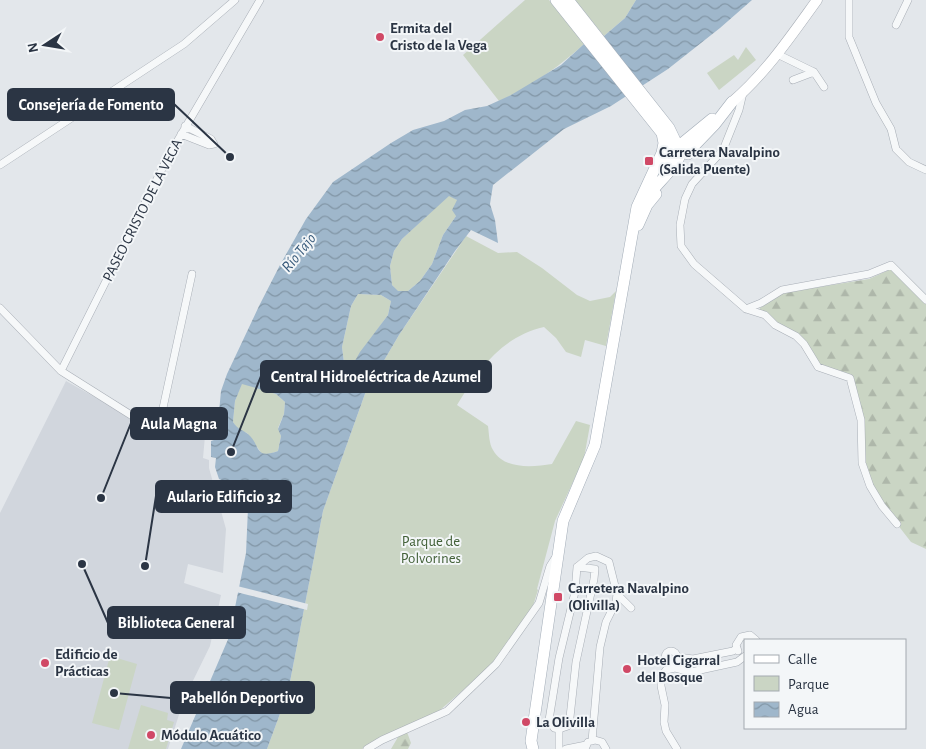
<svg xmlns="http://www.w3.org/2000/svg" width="926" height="749" viewBox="0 0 926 749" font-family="'Alegreya Sans',sans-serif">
  <defs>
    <pattern id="forest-firs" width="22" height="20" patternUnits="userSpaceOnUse" patternTransform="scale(1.25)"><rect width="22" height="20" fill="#cad5c4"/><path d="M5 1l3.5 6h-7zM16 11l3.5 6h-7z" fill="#aeb7aa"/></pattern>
    <pattern id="water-waves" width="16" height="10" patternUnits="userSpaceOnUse" patternTransform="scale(1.25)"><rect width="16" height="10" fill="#9fb7cb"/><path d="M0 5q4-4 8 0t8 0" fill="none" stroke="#8296a6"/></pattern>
  </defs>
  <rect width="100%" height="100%" fill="#e3e7eb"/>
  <path fill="#d1d6dd" d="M66,381L100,400L104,394L160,427L205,436L203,458L209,460V468L226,529L223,573L188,564L184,583L221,595L210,646L184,699L168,749H0V513Z"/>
  <path fill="#cad5c4" d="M525,0H549L584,44C559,67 530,87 499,101L463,55Z
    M575,0H636L625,18L604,36Z
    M746,47L756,60L719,90L707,73L734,55L738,60Z
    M449,195L457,200L456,216L443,235L432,264L420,281L408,291H397L392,285L390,266L394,251L402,239Z
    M466,236L498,253L517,252L542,268L577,295L590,301L610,297L616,291L606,346L585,340L581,357L566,352L556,338L544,327C501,337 479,369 457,405L488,426C489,433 489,444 493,450C504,470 533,467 552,464L576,421L590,425L584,458L555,521L537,589L538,590L533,606L493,664L439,711L376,740L362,749H267L288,692L323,511L366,391L399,335Z
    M358,294L381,295L391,301L388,315L361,352L349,374L344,363L342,347L351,306Z
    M242,383L276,394L285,402L284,414L278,428L281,436L278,451L269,454H262L247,433L238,430L233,422L235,401Z
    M110,656L137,664L119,730L92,723Z
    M141,705L168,713L167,720L174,722L166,749H128Z"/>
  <path fill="url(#forest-firs)" d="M891,269L926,304V549L911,542L883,506L863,463L862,421L850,378L824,370L804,344L759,312L760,308L782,293L869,279Z
    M407,732L411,743L408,749H391L398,737Z"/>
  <path fill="url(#water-waves)" fill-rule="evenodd" d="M636,0H752L720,28L668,69L611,106L564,129L493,185L490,204L495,220L498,243L471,230L455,251L399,335L366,391L323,511L288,692L267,749H181L229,637L246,553L248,508L237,487L219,479L215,467L216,458L211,457V441L214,440L217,433L221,391L227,374L259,306L280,265L306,219L333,182L391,143L413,130L444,121L465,110L487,106L511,95L561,65L584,44L604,36L625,18ZM449,196L457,200L452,210L456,216L443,235L432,264L420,281L408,291H398L392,285L390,266L394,251L402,239ZM358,294L381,295L391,301L388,315L360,352L348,373L344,363L342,347L351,306ZM242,384L276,394L285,402L284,414L278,429L281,436L278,451C254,460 261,445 248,434C242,429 238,430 233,422L235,401Z"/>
  <path fill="#e3e7eb" d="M237,586L308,604L307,610L236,592Z"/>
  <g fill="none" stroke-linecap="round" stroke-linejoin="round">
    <defs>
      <path id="minor" d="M849,0V37L876,103L891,129L896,149L909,162L926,170
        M896,25L908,0
        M777,54L814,72L824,87
        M793,80L814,72
        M743,93L739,110L723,150L692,184L685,199L680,225L681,246L694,264L746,309L765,315L775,325L796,336L804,344L818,367L850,378L861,420L862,463L870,486L882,506L897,524
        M181,134L209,145L214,144L211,139L185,126
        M0,165L184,44L235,0
        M0,308L61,371L161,434
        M746,309L761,303L782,290L869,274L891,265L926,300
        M61,371L168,157L260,0
        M154,429L163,408L192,274
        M617,594L631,608
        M665 657a6 6 0 1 1 12 0a6 6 0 1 1-12 0Z
        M738,651L736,645L741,637L750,635L756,640
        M678,657L693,659L733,651L737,648
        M559,729L568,726L570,717L576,662L594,579L595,569L577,567
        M367,749L382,740L447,711L496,664L539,603L550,566L555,558
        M559,749V729L554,728L549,720L559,658L575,592L577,567L588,558L596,556L609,562L617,594L616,602L606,622L600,647L592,741
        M566,749L586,745
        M585,749L588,742L595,740L602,742L606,749
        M677,749L666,731L664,722L665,705L661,686V677L666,670L675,668L691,672L737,662L745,656"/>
      <path id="secondary" d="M732,102C766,73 791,36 817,0"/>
      <path id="primary" d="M556,0L662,133L672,144L692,148
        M568,0L669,128L681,153C675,169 658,182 648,196
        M688,154L692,148L715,124L732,102
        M660,165L679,146L712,119
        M638,225L647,205L656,194
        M533,749L531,741L563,521L595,445L637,207L662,153L664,143L662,133"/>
    </defs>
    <use href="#minor" stroke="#a8aeb6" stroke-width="8"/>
    <use href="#secondary" stroke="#a8aeb6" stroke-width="11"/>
    <use href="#primary" stroke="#a2acb7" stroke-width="12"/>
    <use href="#minor" stroke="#f6f8f9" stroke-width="7"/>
    <use href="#secondary" stroke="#fff" stroke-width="10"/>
    <use href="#primary" stroke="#fff" stroke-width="11"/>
  </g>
  <g fill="#d04966" stroke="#f3f6f8" stroke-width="2">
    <circle cx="380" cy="37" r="5"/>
    <rect x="644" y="156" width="10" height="10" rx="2.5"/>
    <rect x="553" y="592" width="10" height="10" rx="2.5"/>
    <circle cx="45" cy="663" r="5"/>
    <circle cx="627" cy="669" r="5"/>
    <circle cx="526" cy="722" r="5"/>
    <circle cx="151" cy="735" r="5"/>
  </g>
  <g text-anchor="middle" stroke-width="4" stroke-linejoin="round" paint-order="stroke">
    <g font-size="15" font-weight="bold" fill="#2b3544" stroke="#f3f6f8" text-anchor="start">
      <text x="390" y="33">Ermita del<tspan x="390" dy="17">Cristo de la Vega</tspan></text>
      <text x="659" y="157">Carretera Navalpino<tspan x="659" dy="17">(Salida Puente)</tspan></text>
      <text x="568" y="593">Carretera Navalpino<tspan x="568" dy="17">(Olivilla)</tspan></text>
      <text x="55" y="659">Edificio de<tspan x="55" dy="17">Prácticas</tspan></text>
      <text x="637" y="665">Hotel Cigarral<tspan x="637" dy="17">del Bosque</tspan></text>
      <text x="536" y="727">La Olivilla</text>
      <text x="161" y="740">Módulo Acuático</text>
    </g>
    <g font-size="15" fill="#2b3544" stroke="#f3f6f8">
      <text transform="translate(142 210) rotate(-63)" y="5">PASEO CRISTO DE LA VEGA</text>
    </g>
    <g font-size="15" fill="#426038" stroke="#f3f6f8">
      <text x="431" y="546">Parque de<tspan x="431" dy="17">Polvorines</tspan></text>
    </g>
    <g font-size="16" font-style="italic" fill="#345778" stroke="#f3f6f8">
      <text transform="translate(298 252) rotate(-51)" y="6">Río Tajo</text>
    </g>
  </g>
  <path fill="none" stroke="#2b3544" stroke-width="2" d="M230 157L174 104M231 452L261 376M101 498L131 423M145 566L156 496M82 564L108 623M114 693L171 698"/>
  <g fill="#2b3544" stroke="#f3f6f8" stroke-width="2">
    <circle cx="230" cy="157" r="5"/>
    <circle cx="231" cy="452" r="5"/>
    <circle cx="101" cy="498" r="5"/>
    <circle cx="145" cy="566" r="5"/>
    <circle cx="82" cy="564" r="5"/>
    <circle cx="114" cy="693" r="5"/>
  </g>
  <g fill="#2b3544" stroke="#2b3544" stroke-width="2">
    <rect x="8" y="89" width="166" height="31" rx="5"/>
    <rect x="261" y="361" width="230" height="31" rx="5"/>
    <rect x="131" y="408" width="96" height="31" rx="5"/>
    <rect x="156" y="481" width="135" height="31" rx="5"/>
    <rect x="108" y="607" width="137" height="31" rx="5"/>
    <rect x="171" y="682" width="143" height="31" rx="5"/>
  </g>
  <g font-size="16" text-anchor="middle" font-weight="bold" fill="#fff">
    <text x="91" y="110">Consejería de Fomento</text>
    <text x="376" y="382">Central Hidroeléctrica de Azumel</text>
    <text x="179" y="429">Aula Magna</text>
    <text x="224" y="502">Aulario Edificio 32</text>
    <text x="176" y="628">Biblioteca General</text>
    <text x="242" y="703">Pabellón Deportivo</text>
  </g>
  <rect x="744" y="639" width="162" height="90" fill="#f3f6f8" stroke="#a3a9b0"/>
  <rect x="754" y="655" width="25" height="8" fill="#ffffff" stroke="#a3a9b0"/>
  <text x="788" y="664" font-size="15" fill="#2b3544">Calle</text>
  <rect x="754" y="676" width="25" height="15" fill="#cad5c4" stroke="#a3a9b0"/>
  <text x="788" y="689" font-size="15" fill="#2b3544">Parque</text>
  <rect x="754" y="702" width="25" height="15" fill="url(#water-waves)" stroke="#a3a9b0"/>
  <text x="788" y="714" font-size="15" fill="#2b3544">Agua</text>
  <g transform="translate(45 45) rotate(258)" stroke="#f3f6f8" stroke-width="4" paint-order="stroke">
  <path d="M0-4L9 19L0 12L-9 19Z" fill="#2b3544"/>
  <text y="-8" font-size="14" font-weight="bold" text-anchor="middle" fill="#2b3544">N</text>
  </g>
</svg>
